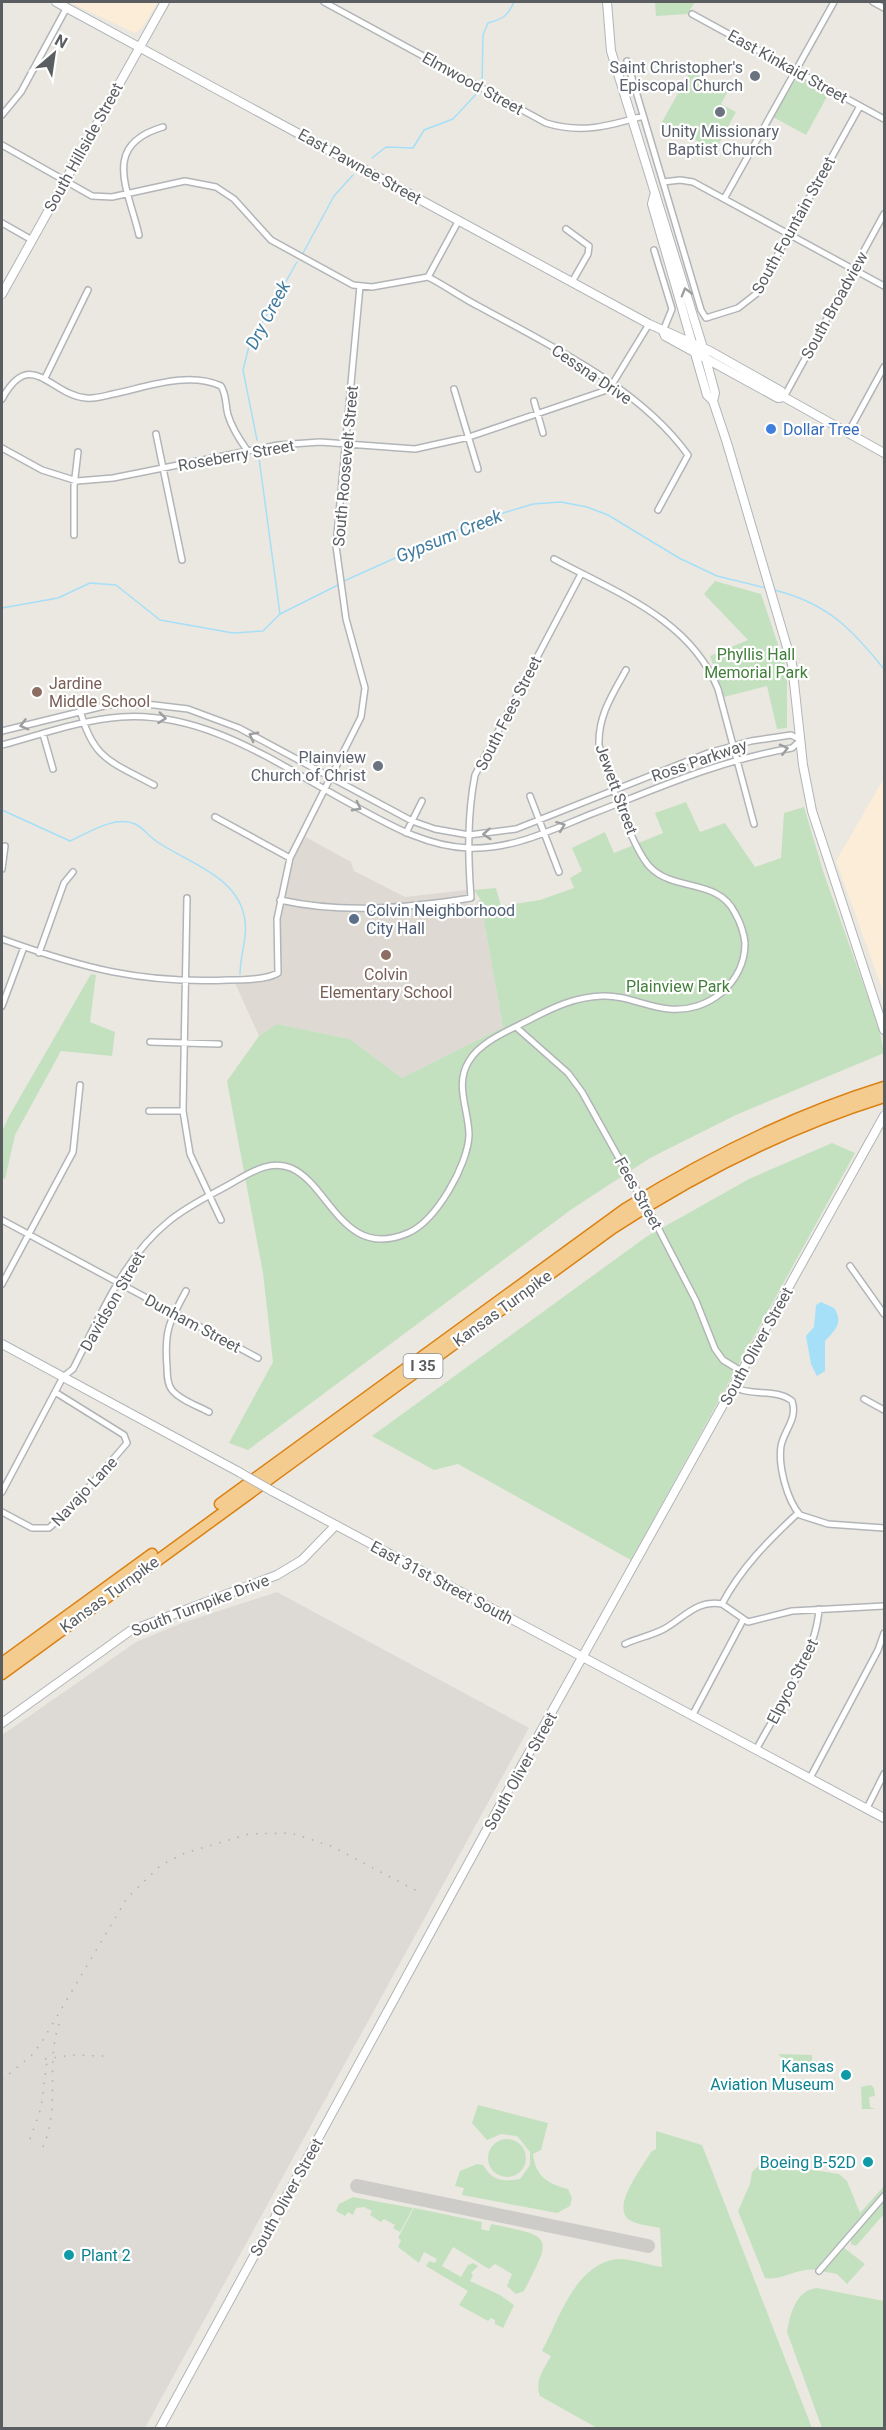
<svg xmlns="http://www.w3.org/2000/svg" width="886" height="2430" viewBox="0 0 886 2430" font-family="Roboto,sans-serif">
  <rect width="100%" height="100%" fill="#ebe8e1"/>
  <path fill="#fbedd7" d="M69,2H158L142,28L135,33Z
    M884,778V994L836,861Z"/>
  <path fill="#dddad6" d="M277,1592L529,1728L145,2428H2V1735L136,1642L182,1623Z"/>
  <path fill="#ded9d2" d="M304,836L351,862L354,871L405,897L467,890L465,903L474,905L480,899L503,1027L402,1078L350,1039L277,1024L259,1036L235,983L278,977L281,974V911L291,866Z"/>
  <path fill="#c4e1bf" d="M614,2H695L687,14L656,16L655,2Z
    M691,70L728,91L721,104L736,112L715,151L662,122Z
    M798,76L829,93L806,135L773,117Z
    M715,581L761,594L787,671V728L777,729L767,686L724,697L710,656L748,640L704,594Z
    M686,802L700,832L725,823L755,867L781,858L784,813L804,807L824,874L879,1028L884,1053L738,1114L650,1158L572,1209L248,1450L229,1443L273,1362L263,1273L227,1081L259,1036L277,1024L350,1039L402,1078L503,1027L480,899L474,890L496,888L501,906L540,900L574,888L570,878L582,871L572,848L605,832L614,853L663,833L655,813Z
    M91,974L96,975L90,1022L115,1032L112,1056L61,1051L15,1135L5,1179L2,1178V1132L8,1118Z
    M832,1143L855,1153L631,1560L458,1464L434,1470L372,1436L646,1237L749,1179Z
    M778,2054L812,2055V2067L789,2064Z
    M871,2085L874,2088L875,2096L869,2097L870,2107L875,2109H862L861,2087Z
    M478,2105L548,2123L541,2150L533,2154C535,2176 548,2184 568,2189L572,2198L570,2206L557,2213L462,2195L464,2188L455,2186L460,2171L477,2164L483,2165C493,2181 502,2182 520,2179L530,2165V2152L517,2136L501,2134L487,2140L472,2123Z
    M656,2131L702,2145L812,2428H597L540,2396C534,2381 544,2369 551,2356L542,2351C559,2319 575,2265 616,2259C630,2258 648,2265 662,2267L660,2228C651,2226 636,2225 628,2219C612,2205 642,2168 651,2152L656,2149Z
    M488 2158a19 19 0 1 1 38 0a19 19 0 1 1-38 0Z
    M762,2162L839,2174L847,2181L860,2213L884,2186V2192L816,2270C797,2267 784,2281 765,2278L738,2211L750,2184L752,2172Z
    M353,2197L413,2208L400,2232L393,2228L395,2225L384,2219L381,2222L370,2215L372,2211L364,2207L356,2208L353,2215L348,2212L345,2216L336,2211L339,2204Z
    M884,2199V2214L856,2246L851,2244V2238Z
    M414,2208L482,2222L481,2229L489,2231L491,2224C553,2237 553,2235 524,2291L516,2294L507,2286L512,2274L495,2264L489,2269L453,2247L442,2266L461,2277L468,2265L473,2263L478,2266L471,2273L473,2275L470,2281L500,2295L514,2305L503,2328L495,2324V2320L491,2318L488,2321L459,2305L468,2291L426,2266L429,2261L435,2263L437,2259L424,2252L419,2263L398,2247L401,2240L398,2238Z
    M843,2247L865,2264L847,2284L837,2274L821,2271Z
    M817,2288L884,2301V2428H822L787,2332C790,2314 796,2290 817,2288Z"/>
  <path fill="#a5dff8" d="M821,1302L834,1308C844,1323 835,1330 825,1341V1371L817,1376L811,1364L806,1336L814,1327L816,1305Z"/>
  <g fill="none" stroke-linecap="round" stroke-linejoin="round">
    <path stroke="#a5dff8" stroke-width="1.5" d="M482,86L483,35L488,23C503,19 508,16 514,2
      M372,158L386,147L413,148L424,130L453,119L480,90
      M303,253L334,196L353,175
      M257,440L243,370L249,346L297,262
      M259,458L280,614
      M344,581L480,520L533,504L561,502L587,507L608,515L679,558L717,576L766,588
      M774,590C827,603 851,628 884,669
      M2,608L58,598L90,583L116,585L160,620L233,633L263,631L280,614L340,584
      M2,810L70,841C88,833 115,815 135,824C142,827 149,836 156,841C186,862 235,875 244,915C249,935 240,954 240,974"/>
    <path stroke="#ceccc9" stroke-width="14" d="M357,2186L648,2246"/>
    <defs>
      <path id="street" d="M324,2L546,123C581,134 609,126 643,116
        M873,2L884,8
        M692,14L884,119
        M627,61L701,310L706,318L738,308L756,294L860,106
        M2,115L21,92L67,7
        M2,145L92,196L112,197L185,181L216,187L234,199L271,240L353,285L372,287L428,277
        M663,182L680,180L693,182L884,286
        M724,199L834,2
        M2,223L32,240
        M566,229L589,246L588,254L572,282
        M139,235C128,188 101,145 163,127
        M654,250L672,309L663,331
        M428,277C446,286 462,298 480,307C551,346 640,388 688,455L658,510
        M428,277L459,220
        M45,378L88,290
        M454,389L478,469
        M784,397L884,214
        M2,399C31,346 50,395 86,398C95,399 104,396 113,394C147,387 188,371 221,386C227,396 225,404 228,415C232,428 239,439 247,450
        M534,401L543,433
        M848,433L884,367
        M156,434L182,560
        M2,448L42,470L77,481L113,478L278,445L320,442L415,449L469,437L604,391L613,383L649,324
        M74,535V486L78,452
        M554,559C617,593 690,619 718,689L754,824
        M80,710C93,760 112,762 154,785
        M2,731L108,705L146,704L188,709L239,728L412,821L435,829L469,835L516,829L708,753L751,741L791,735L801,740L792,748C721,760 660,787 594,813C553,829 513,850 468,848C424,846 388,824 351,804C279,765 206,711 121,717C80,720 40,735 2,745
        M43,734L53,769
        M530,796L559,872
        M215,817L290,858
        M406,833L422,801
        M2,869L5,846
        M187,898L183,1111L190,1154L221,1220
        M280,900C343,914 408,908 471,898C468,857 467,816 475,775L581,574
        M2,939C82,968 142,984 229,980C243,980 266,980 278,973L277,919L290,858L361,717L365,688L346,619L336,546L360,286
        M39,953L64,883L73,872
        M2,1006L24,947
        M516,1027L568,1073L582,1092L635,1187
        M150,1042L219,1044
        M149,1111H183
        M653,1218L696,1301L715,1349L723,1360L741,1371
        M2,1220L258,1358
        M850,1266L884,1314
        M2,1284L73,1152L80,1085
        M186,1291C169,1322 164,1331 167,1367C167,1374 167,1384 172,1390C180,1400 198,1406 209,1412
        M733,1387C753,1397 776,1388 792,1401C798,1419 784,1430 781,1446C778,1466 787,1500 800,1515L828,1524L884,1528
        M864,1399L884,1410
        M2,1492L63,1377L73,1369C99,1319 123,1258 168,1222C187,1206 211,1195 232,1183C250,1173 270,1159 291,1168C330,1185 343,1261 408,1233C436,1221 468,1165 469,1135C469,1110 454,1085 469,1061C481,1041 510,1030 531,1019C554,1007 575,997 602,996C626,995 646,1007 669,1009C708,1013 745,983 745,943C744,933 740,922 735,913C718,878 674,892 650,867C631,847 608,774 599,745C598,716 612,695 626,670
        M2,1512L32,1528H49L70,1509L127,1443L124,1435L55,1392
        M722,1604L748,1622L792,1611L884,1606
        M722,1604C741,1568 768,1541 798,1513
        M625,1644C637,1638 651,1636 664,1629C684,1618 697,1599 722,1604
        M692,1716L743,1620
        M756,1750C778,1708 816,1656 819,1609
        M810,1778L878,1650L884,1633
        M867,1808L884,1774
        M819,2271L884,2196"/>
      <path id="secondary" d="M56,2L649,324L710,351L781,391L784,397L884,453
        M607,2L611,51L703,348L715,393L713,401
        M654,196L652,204L707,395L713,401L727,443L792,664L803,765L812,811L884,1030
        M2,294L165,2
        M663,331L665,336L778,398L784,397
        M2,1344L239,1472
        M272,1491L884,1818
        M2,1723L130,1631L277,1575L302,1560L336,1525
        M160,2428L516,1776L884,1116"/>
      <path id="highway" d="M220,1504L625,1209C706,1159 793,1115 884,1087
        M2,1663L152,1554
        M2,1674L613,1228C697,1173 788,1127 884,1097"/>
    </defs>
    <use href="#street" stroke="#b2b5b8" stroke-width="8"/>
    <use href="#secondary" stroke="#b1b5b8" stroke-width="10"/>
    <use href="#highway" stroke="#db8012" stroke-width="13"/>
    <use href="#street" stroke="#fff" stroke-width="5"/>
    <use href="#secondary" stroke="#fff" stroke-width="8"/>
    <use href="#highway" stroke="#f4cc8f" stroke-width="10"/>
    <path stroke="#b0b1b1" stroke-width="1.5" stroke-dasharray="1.5 8" stroke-linecap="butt" d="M45,2059L72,2055L104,2056
      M2,2080L33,2054L43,2040L127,1898L161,1865L185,1853L249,1834L291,1833L331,1846L417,1891
      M30,2139L41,2108L47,2061
      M43,2147C61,2105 45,2065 59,2024"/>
    <defs>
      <path id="street-bridge" d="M635,1187L653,1218"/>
      <path id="secondary-bridge" d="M239,1472L272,1491"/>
    </defs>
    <use href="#street-bridge" stroke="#b2b5b8" stroke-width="8" stroke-linecap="butt"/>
    <use href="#secondary-bridge" stroke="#b1b5b8" stroke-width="10" stroke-linecap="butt"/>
    <use href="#street-bridge" stroke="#fff" stroke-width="5"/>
    <use href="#secondary-bridge" stroke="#fff" stroke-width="8"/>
  </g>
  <defs><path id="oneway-chevron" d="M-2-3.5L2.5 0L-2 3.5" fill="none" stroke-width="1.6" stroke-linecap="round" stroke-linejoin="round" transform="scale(1.5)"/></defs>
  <g stroke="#9c9ea0">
    <use href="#oneway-chevron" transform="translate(686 292) rotate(-106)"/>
    <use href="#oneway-chevron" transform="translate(162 718) rotate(7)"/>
    <use href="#oneway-chevron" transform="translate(24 725) rotate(165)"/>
    <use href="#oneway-chevron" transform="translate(253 736) rotate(-152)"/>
    <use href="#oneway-chevron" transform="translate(784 749) rotate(-14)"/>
    <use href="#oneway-chevron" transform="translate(357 807) rotate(28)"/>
    <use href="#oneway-chevron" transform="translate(561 826) rotate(-21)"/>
    <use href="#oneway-chevron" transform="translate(487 834) rotate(176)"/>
  </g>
  <g fill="#6b7280" stroke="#fff" stroke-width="2">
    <circle cx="755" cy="76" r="6"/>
    <circle cx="720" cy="112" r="6"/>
    <circle cx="378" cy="766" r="6"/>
  </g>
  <circle fill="#3f7fe0" stroke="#fff" stroke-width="2" cx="771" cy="429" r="6"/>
  <g fill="#8d6e63" stroke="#fff" stroke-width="2">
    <circle cx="37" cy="692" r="6"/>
    <circle cx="386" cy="955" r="6"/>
  </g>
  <circle fill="#5c6f8a" stroke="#fff" stroke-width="2" cx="354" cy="919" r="6"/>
  <g fill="#0f9aa8" stroke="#fff" stroke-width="2">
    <circle cx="846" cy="2075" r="6"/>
    <circle cx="868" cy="2162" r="6"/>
    <circle cx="69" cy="2255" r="6"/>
  </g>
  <g text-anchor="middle" stroke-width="4.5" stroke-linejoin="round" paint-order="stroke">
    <rect fill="#fff" stroke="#8c8e90" stroke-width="1.5" x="403.5" y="1354" width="39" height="24" rx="4.5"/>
    <g font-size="15" font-weight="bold" fill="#5a5e61">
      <text x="423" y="1371">I 35</text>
    </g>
    <g font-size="16" fill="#5a5e61" stroke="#fff">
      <text transform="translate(788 66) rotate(29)" y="6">East Kinkaid Street</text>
      <text transform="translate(473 83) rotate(29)" y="6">Elmwood Street</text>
      <text transform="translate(83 147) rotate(-61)" y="6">South Hillside Street</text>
      <text transform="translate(360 166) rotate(29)" y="6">East Pawnee Street</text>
      <text transform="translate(793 225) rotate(-61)" y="6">South Fountain Street</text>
      <text transform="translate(834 305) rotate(-61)" y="6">South Broadview</text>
      <text transform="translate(592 374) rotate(34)" y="6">Cessna Drive</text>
      <text transform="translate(236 455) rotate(-10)" y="6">Roseberry Street</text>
      <text transform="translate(345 466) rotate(-85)" y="6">South Roosevelt Street</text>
      <text transform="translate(508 713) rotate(-63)" y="6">South Fees Street</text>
      <text transform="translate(699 760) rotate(-19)" y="6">Ross Parkway</text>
      <text transform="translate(617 789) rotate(70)" y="6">Jewett Street</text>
      <text transform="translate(639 1193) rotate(61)" y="6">Fees Street</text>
      <text transform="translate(112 1301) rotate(-60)" y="6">Davidson Street</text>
      <text transform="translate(502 1308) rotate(-36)" y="6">Kansas Turnpike</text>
      <text transform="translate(193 1323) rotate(28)" y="6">Dunham Street</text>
      <text transform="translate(756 1346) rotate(-61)" y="6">South Oliver Street</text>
      <text transform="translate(84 1491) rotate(-47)" y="6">Navajo Lane</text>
      <text transform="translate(442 1582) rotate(28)" y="6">East 31st Street South</text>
      <text transform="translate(109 1594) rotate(-36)" y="6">Kansas Turnpike</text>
      <text transform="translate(200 1605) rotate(-21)" y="6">South Turnpike Drive</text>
      <text transform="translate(792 1681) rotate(-63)" y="6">Elpyco Street</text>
      <text transform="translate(520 1771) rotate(-61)" y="6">South Oliver Street</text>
      <text transform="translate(286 2197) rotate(-61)" y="6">South Oliver Street</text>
    </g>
    <g font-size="16" fill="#5b616d" stroke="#fff" text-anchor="end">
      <text x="743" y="73">Saint Christopher's<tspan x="743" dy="18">Episcopal Church</tspan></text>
      <text x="720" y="137" text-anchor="middle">Unity Missionary<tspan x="720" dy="18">Baptist Church</tspan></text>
      <text x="366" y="763">Plainview<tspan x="366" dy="18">Church of Christ</tspan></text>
    </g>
    <g font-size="16" fill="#366cbe" stroke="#fff" text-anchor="start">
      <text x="783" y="435">Dollar Tree</text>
    </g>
    <g font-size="16" fill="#417f3a" stroke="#fff">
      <text x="756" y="660">Phyllis Hall<tspan x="756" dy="18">Memorial Park</tspan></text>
      <text x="678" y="992">Plainview Park</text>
    </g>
    <g font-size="16" fill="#785e54" stroke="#fff" text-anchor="start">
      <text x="49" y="689">Jardine<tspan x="49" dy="18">Middle School</tspan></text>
      <text x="386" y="980" text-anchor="middle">Colvin<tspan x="386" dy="18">Elementary School</tspan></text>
    </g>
    <g font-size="16" fill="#4e5e75" stroke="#fff" text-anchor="start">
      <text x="366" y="916">Colvin Neighborhood<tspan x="366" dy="18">City Hall</tspan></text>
    </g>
    <g font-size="16" fill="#0d838f" stroke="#fff" text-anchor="end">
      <text x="834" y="2072">Kansas<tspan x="834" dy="18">Aviation Museum</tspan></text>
      <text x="856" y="2168">Boeing B-52D</text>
      <text x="81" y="2261" text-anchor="start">Plant 2</text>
    </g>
    <g font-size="18" font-style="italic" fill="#417c9f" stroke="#fff">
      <text transform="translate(268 315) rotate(-62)" y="6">Dry Creek</text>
      <text transform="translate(449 536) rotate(-22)" y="6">Gypsum Creek</text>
    </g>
  </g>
  <rect width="886" height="2430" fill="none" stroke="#5a5e61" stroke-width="6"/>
  <g transform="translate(54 54) rotate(29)" stroke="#ffffff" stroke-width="4.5" paint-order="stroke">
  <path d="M0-4.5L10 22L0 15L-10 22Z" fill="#5a5e61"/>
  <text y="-9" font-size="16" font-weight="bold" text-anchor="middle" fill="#5a5e61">N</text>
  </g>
</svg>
